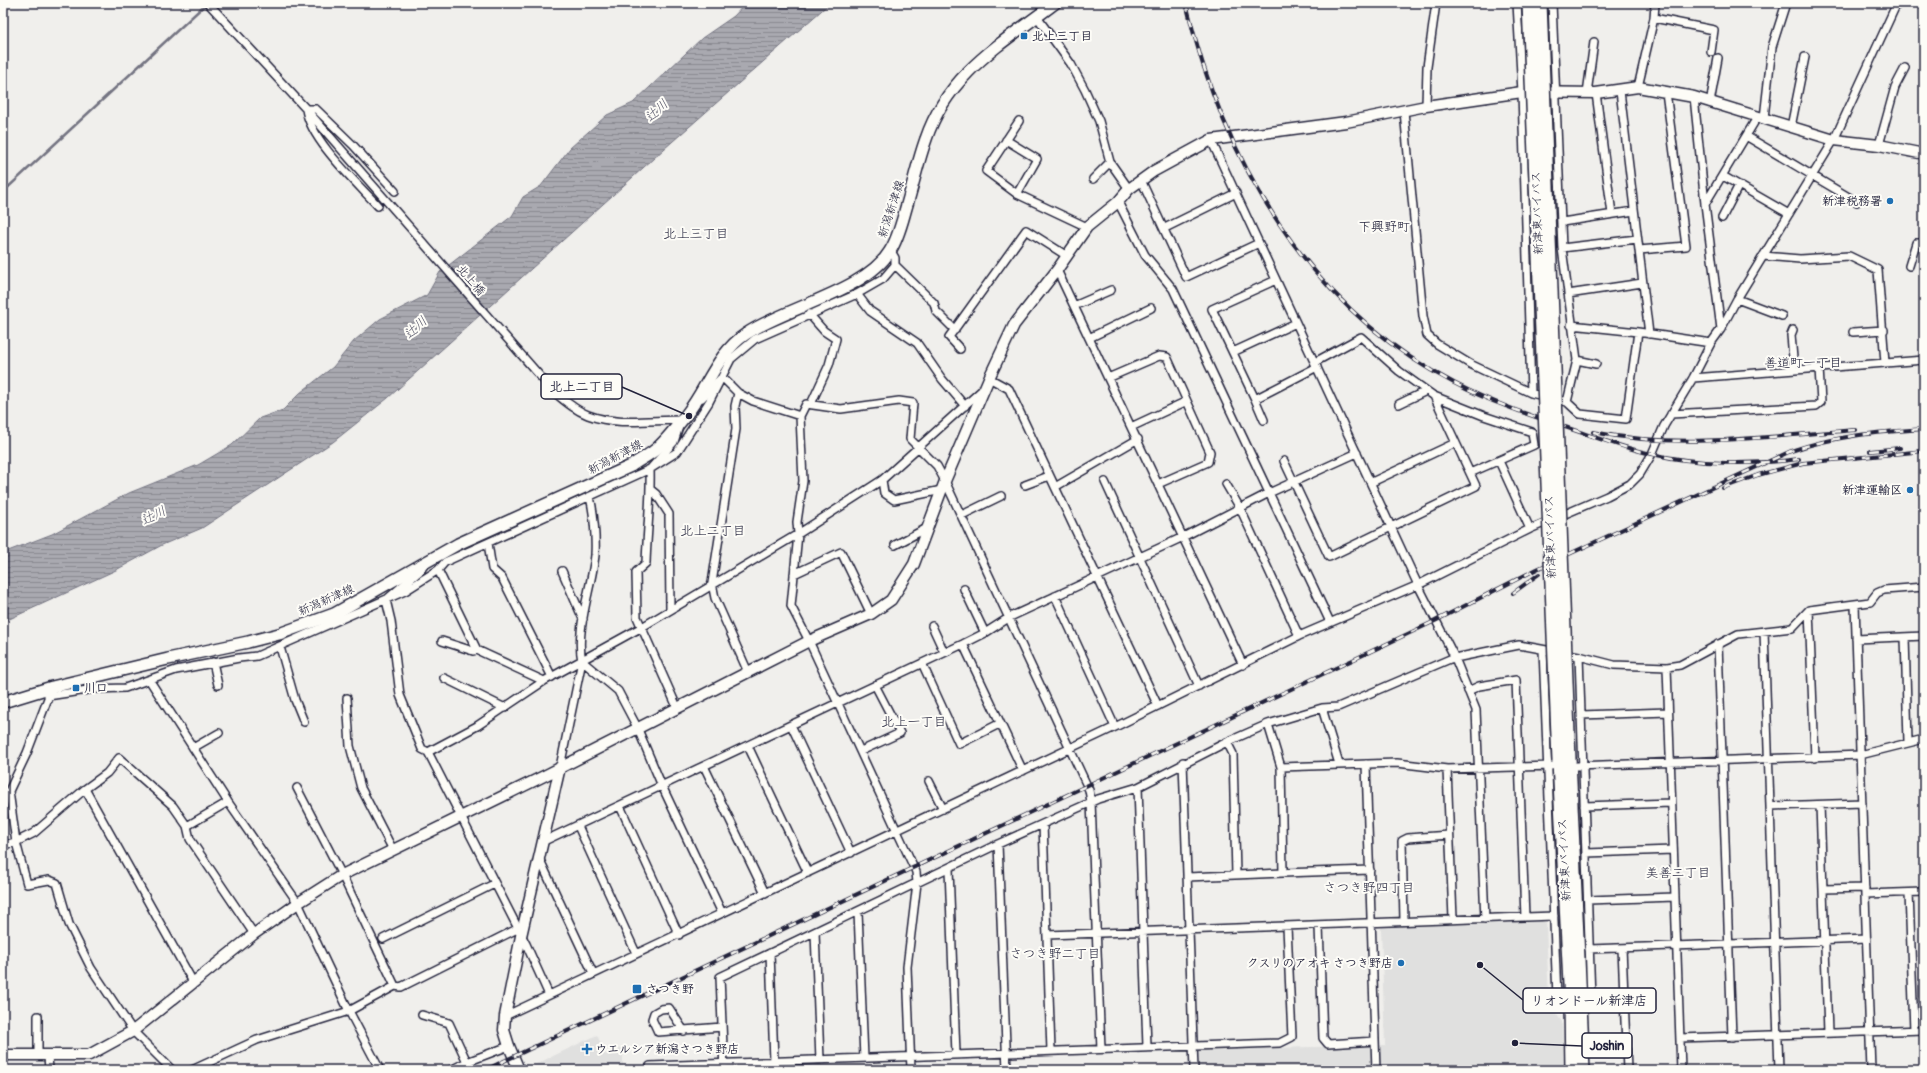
<svg xmlns="http://www.w3.org/2000/svg" width="1927" height="1073" viewBox="0 0 1927 1073" font-family="Pangolin,'Klee One',sans-serif">
  <defs>
    <pattern id="water-rules" width="6" height="5" patternUnits="userSpaceOnUse"><rect width="6" height="5" fill="#a9a9b0"/><path d="M0 2.5h6" fill="none" stroke="#898990"/></pattern>
  </defs>
  <rect width="100%" height="100%" fill="#f0efec"/>
  <filter id="ink" filterUnits="userSpaceOnUse"><feTurbulence type="fractalNoise" baseFrequency=".025" numOctaves="2"/><feDisplacementMap in="SourceGraphic" scale="8" xChannelSelector="R" yChannelSelector="G"/><feConvolveMatrix kernelMatrix="1 2 1 2 8 2 1 2 1" color-interpolation-filters="sRGB"/></filter>
  <g filter="url(#ink)">
    <path fill="#e0e0df" d="M1543,921L1546,923L1549,1004L1562,1022L1564,1070H1199L1198,1052L1201,1050L1385,1045L1381,928L1383,926Z
      M597,1035L606,1055L623,1047V1070H529L528,1068Z"/>
    <path fill="url(#water-rules)" stroke="#737381" d="M746,3H830L664,149L388,398L333,442L202,528L162,545L116,570L3,622V553L52,534L129,493L198,465L232,445L260,418L283,410L300,393L333,367L354,341L380,319L427,295L440,272L512,216L523,197L541,186L570,148L607,115L633,103L702,38L734,16Z"/>
    <g fill="none" stroke-linecap="round" stroke-linejoin="round">
      <path stroke="#737381" stroke-width="2.5" d="M3,192L207,3"/>
      <defs>
        <path id="street" d="M208,3L306,109L554,392C565,401 575,410 588,415C617,426 650,420 681,420L674,442L650,469C651,501 647,532 646,563L636,572L637,617L677,707
          M1517,3L1522,92L1531,393
          M1921,3L1924,4
          M1037,17L1071,64L1085,90L1099,121L1110,162L1129,189
          M1654,18L1714,30L1711,52
          M1638,87L1654,18L1655,3
          M1620,91L1649,334
          M1587,93L1594,42
          M1596,93L1612,214
          M1694,97L1705,204L1721,329
          M1710,103L1718,58
          M1426,106L1427,67L1436,3
          M1404,111L1423,316L1427,335L1437,344L1470,364L1531,393L1567,402L1577,360L1562,248L1552,3
          M1764,118L1772,47L1786,3
          M1019,121L986,171L1017,194L1087,227
          M1791,127L1805,57
          M1746,136L1857,202
          M1006,140L1037,159L1017,194
          M1211,140L1418,585L1455,658L1476,710L1485,919
          M1879,145L1895,87L1905,68
          M1723,176L1789,214
          M1093,179L1110,162
          M1141,180L1186,277L1259,243
          M1118,202L1145,255L1173,289L1330,622
          M1705,204L1758,116
          M378,206C356,182 310,140 306,109H316L353,145L395,191
          M1722,218L1739,185
          M1562,222L1634,211
          M1165,228L1236,193
          M1562,248L1637,239
          M1639,250L1686,246L1666,92
          M1763,256L1800,259L1849,256L1878,270L1885,363
          M895,265L934,303L936,311L955,330
          M1909,266L1916,243H1924
          M1057,270L1243,665
          M1276,280L1212,309L1255,399L1317,367
          M857,294L870,311L917,343L942,379L965,406
          M1568,294L1642,283
          M1737,299L1782,316
          M1074,306L1111,290
          M809,314L824,331L836,339L829,365L811,404
          M1571,325L1638,332L1711,343
          M1793,330L1791,335L1794,370
          M1853,332L1884,330
          M1089,338L1151,308
          M960,349L949,337L1026,230L1067,256
          M1233,352L1296,323
          M1577,360L1596,364
          M989,378L1009,389L1158,706
          M1108,378L1159,356L1167,357L1210,452L1208,462L1158,484
          M1693,378L1924,360
          M738,393L735,406L736,429L712,583L715,598L748,672
          M1434,396L1484,416L1532,432L1534,445L1470,473
          M702,398L722,377L738,393L753,401L800,416
          M1255,399L1264,420
          M1567,402L1580,414L1626,419L1638,332
          M1399,404L1426,391
          M1671,414L1816,406L1821,402L1819,368
          M1131,427L1187,401
          M1284,461L1329,557L1476,486L1434,396L1399,371L1361,337L1315,362
          M1499,461L1530,529
          M882,480L884,493L894,500L942,490
          M1105,482L1199,686
          M1372,482L1455,443
          M1226,484L1240,508L1299,636
          M1025,485L1049,476
          M1055,487L1138,439
          M651,490L656,494L669,514L670,609
          M962,515L1001,496
          M488,543L492,569L502,578L552,677
          M895,545L927,528
          M424,565L421,570L386,600L391,621L400,695L422,749L428,752L526,944L549,995
          M438,570L477,650L544,681
          M562,571L583,619
          M794,574L841,552L871,614
          M964,589L985,633
          M1055,596L1115,727
          M1855,605L1871,1070
          M1809,610L1815,758
          M932,626L944,652
          M1764,631L1779,1070
          M1905,637L1908,742
          M1856,639L1924,636
          M442,641L473,651L477,650
          M963,644L1023,771
          M1718,644L1732,1037
          M280,647L295,700L304,722
          M1543,650L1557,997L1559,1003L1571,1004
          M1579,656L1591,998V1001L1580,1003
          M582,661L618,691L637,727L662,786L722,913
          M213,662L218,685
          M922,663L959,744L999,724
          M1667,667L1681,1070
          M444,678L505,708
          M150,681L228,802L298,903L349,1011L380,1070
          M1468,691L1479,686L1516,680L1525,917
          M50,693L27,753L9,791L16,842L27,884L49,880L57,883L69,924L91,968L133,1031L172,1070
          M48,696L94,689L125,688L176,670L239,658L257,656L405,591L438,570L445,562L650,469L677,452L709,402L731,359L755,339L857,294L883,279L895,265V258L891,251
          M347,698L350,746L361,788L393,850
          M1322,708L1339,764
          M1581,715L1668,712
          M791,725L851,853
          M1227,742L1268,724
          M748,746L808,873
          M193,748L219,733
          M861,751L900,733L875,685
          M428,752L477,726L544,681L642,627L798,534L882,480L982,390
          M1183,762L1194,1070
          M1366,764L1376,1070
          M704,766L765,893
          M1577,766L1860,755L1924,739
          M560,767L582,661C575,629 592,587 595,555C596,539 594,513 590,497
          M1281,767L1397,763L1447,769L1551,766
          M1447,769L1453,919
          M929,781L943,809
          M1138,787L1147,1047
          M297,788L342,875L395,986L401,987L517,929
          M85,789L193,982
          M1820,805L1828,1033
          M620,806L679,935
          M1584,806L1671,803
          M1770,806L1862,803
          M1043,824L1051,1051
          M187,826L228,802
          M578,826L636,953
          M544,841L963,644L985,633L1010,617L1097,577L1183,537L1269,493L1357,453
          M998,844L1007,1070
          M3,845L16,842L34,833L85,789L107,773L119,758L173,806L187,826L190,839L254,934
          M1586,853L1673,850
          M539,858L593,973
          M949,869L956,1054
          M1370,870L1283,873L1281,767L1268,724L1322,708L1338,707L1450,659L1519,645L1579,656L1614,665L1667,667L1680,665L1738,634L1792,628L1809,610L1870,602L1877,593L1884,590L1924,587
          M1187,877L1283,873
          M1823,889L1865,888
          M1909,893L1914,1030
          M1865,894L1924,892
          M1588,900L1675,897
          M858,912L864,1058
          M1404,920L1402,841L1408,838L1449,835
          M1319,926L1323,1038L1328,1044L1375,1041
          M815,932L820,1060
          M1047,935L1554,916
          M383,939L494,884
          M1622,948L1627,1070
          M1589,949L1867,939
          M770,953L774,1061
          M422,1015L449,1023L467,1062
          M505,1016L1115,727L1299,636L1418,585L1530,529L1607,496L1630,484L1640,474L1652,454L1664,426L1693,378L1711,343L1721,329L1737,299L1834,140L1897,3
          M684,1031L669,1008L661,1009L654,1013L652,1019L658,1032L722,1027
          M1680,1038L1924,1030
          M38,1055V1016
          M48,1056L49,1070
          M3,1068V1070
          M192,1070L257,1040L349,1011L395,986
          M451,1070L467,1062L509,1046
          M650,1070V1066L1280,1043L1292,1037L1287,927
          M724,1070L720,977L998,844L1098,799L1138,787L1227,742L1233,754L1236,875
          M911,1070L907,967L917,883L916,872L809,641L791,606L798,534L797,522L803,481L800,416L806,404L841,409L899,401L913,403L910,439L937,466L945,481L1089,790L1091,802L1101,1049"/>
        <path id="secondary" d="M3,1055H89L133,1031L254,934L298,903L342,875L546,775L809,641L871,614L891,600L914,564L945,481L989,378L1014,325L1057,270L1087,227L1118,202L1129,189L1154,171L1211,140L1346,122L1426,106L1522,92L1596,93L1638,87L1694,97L1834,140L1879,145L1924,154
          M519,1070L509,1046L504,1030L505,1016L521,936L560,767"/>
        <path id="primary" d="M3,702L52,687L168,659L248,642L279,634L334,614L458,544L631,466C639,460 648,456 655,450C665,442 678,425 686,415C707,389 717,353 746,334C786,307 866,291 890,251C898,239 902,222 906,208C913,185 918,161 926,139C948,73 1003,43 1055,3"/>
        <path id="highway" d="M1569,760L1583,1070
          M1559,761L1571,1004L1572,1070"/>
      </defs>
      <use href="#street" stroke="#22223b" stroke-width="10"/>
      <use href="#secondary" stroke="#22223b" stroke-width="13"/>
      <use href="#primary" stroke="#22223b" stroke-width="14"/>
      <use href="#highway" stroke="#22223b" stroke-width="16"/>
      <use href="#street" stroke="#fdfcf7" stroke-width="7"/>
      <use href="#secondary" stroke="#fdfcf7" stroke-width="10"/>
      <use href="#primary" stroke="#fdfcf7" stroke-width="11"/>
      <use href="#highway" stroke="#fdfcf7" stroke-width="13"/>
      <defs>
        <path id="rail" d="M1186,3C1222,158 1308,308 1454,383C1490,402 1529,415 1568,428C1595,437 1623,448 1652,454C1697,465 1753,465 1799,459
          M1593,432C1681,450 1768,436 1856,430
          M1870,451L1900,448
          M1723,488L1758,475L1803,463L1924,451
          M1513,593L1539,574
          M485,1070L1435,621L1537,569L1791,451C1834,436 1878,432 1924,429"/>
      </defs>
      <use href="#rail" stroke="#22223b" stroke-width="4"/>
      <use href="#rail" stroke="#fdfcf7" stroke-width="2.5" stroke-dasharray="8" stroke-linecap="butt"/>
      <defs>
        <path id="highway-bridge" d="M1529,3L1559,761
          M1540,3L1569,760"/>
      </defs>
      <use href="#highway-bridge" stroke="#22223b" stroke-width="16" stroke-linecap="butt"/>
      <use href="#highway-bridge" stroke="#fdfcf7" stroke-width="13"/>
    </g>
  </g>
  <g fill="#1f6fb2" stroke="#fdfcf7" stroke-width="1.5">
    <rect x="1020" y="32" width="8" height="8" rx="2"/>
    <circle cx="1890" cy="201" r="4"/>
    <circle cx="1910" cy="490" r="4"/>
    <rect x="72" y="684" width="8" height="8" rx="2"/>
    <circle cx="1401" cy="963" r="4"/>
    <rect x="632" y="984" width="10" height="10" rx="2"/>
    <path d="M585 1043h4v4h4v4h-4v4h-4v-4h-4v-4h4z"/>
  </g>
  <g text-anchor="middle" stroke-width="4" stroke-linejoin="round" paint-order="stroke">
    <g font-size="12" font-weight="bold" fill="#22223b" stroke="#fdfcf7" text-anchor="start">
      <text x="1032" y="40">北上三丁目</text>
      <text x="1882" y="205" text-anchor="end">新津税務署</text>
      <text x="1902" y="494" text-anchor="end">新津運輸区</text>
      <text x="84" y="692">川口</text>
      <text x="1393" y="967" text-anchor="end">クスリのアオキ さつき野店</text>
      <text x="646" y="993">さつき野</text>
      <text x="595" y="1053">ウエルシア新潟さつき野店</text>
    </g>
    <g font-size="12" fill="#22223b" stroke="#fdfcf7">
      <text transform="translate(891 209) rotate(-72)" y="4">新潟新津線</text>
      <text transform="translate(1537 213) rotate(-92)" y="4">新津東バイパス</text>
      <text transform="translate(471 280) rotate(49)" y="4">北上橋</text>
      <text transform="translate(615 457) rotate(-28)" y="4">新潟新津線</text>
      <text transform="translate(1550 537) rotate(-92)" y="4">新津東バイパス</text>
      <text transform="translate(326 600) rotate(-24)" y="4">新潟新津線</text>
      <text transform="translate(1564 860) rotate(-93)" y="4">新津東バイパス</text>
    </g>
    <g font-size="13" font-style="italic" fill="#58586a" stroke="#fdfcf7">
      <text transform="translate(656 110) rotate(-42)" y="5">辻川</text>
      <text transform="translate(415 327) rotate(-42)" y="5">辻川</text>
      <text transform="translate(153 515) rotate(-27)" y="5">辻川</text>
    </g>
    <g font-size="13" fill="#22223b" stroke="#fdfcf7">
      <text x="1384" y="231">下興野町</text>
      <text x="696" y="238">北上三丁目</text>
      <text x="1803" y="367">善道町一丁目</text>
      <text x="713" y="535">北上二丁目</text>
      <text x="914" y="726">北上一丁目</text>
      <text x="1678" y="877">美善二丁目</text>
      <text x="1369" y="892">さつき野四丁目</text>
      <text x="1055" y="958">さつき野二丁目</text>
    </g>
  </g>
  <path fill="none" stroke="#22223b" stroke-width="1.5" d="M689 416L622 387M1480 965L1523 1000M1515 1043L1582 1046"/>
  <g fill="#22223b" stroke="#fdfcf7" stroke-width="1.5">
    <circle cx="689" cy="416" r="4"/>
    <circle cx="1480" cy="965" r="4"/>
    <circle cx="1515" cy="1043" r="4"/>
  </g>
  <g fill="#fdfcf7" stroke="#22223b" stroke-width="1.5">
    <rect x="541" y="374" width="81" height="25" rx="4"/>
    <rect x="1523" y="988" width="133" height="25" rx="4"/>
    <rect x="1582" y="1033" width="50" height="25" rx="4"/>
  </g>
  <g font-size="13" text-anchor="middle" font-weight="bold" fill="#22223b">
    <text x="582" y="391">北上二丁目</text>
    <text x="1589" y="1005">リオンドール新津店</text>
    <text x="1607" y="1050">Joshin</text>
  </g>
  <rect width="1927" height="1073" fill="none" stroke="#fdfcf7" stroke-width="16"/>
  <rect x="8" y="8" width="1911" height="1057" fill="none" stroke="#22223b" stroke-width="1.5" filter="url(#ink)"/>
</svg>
